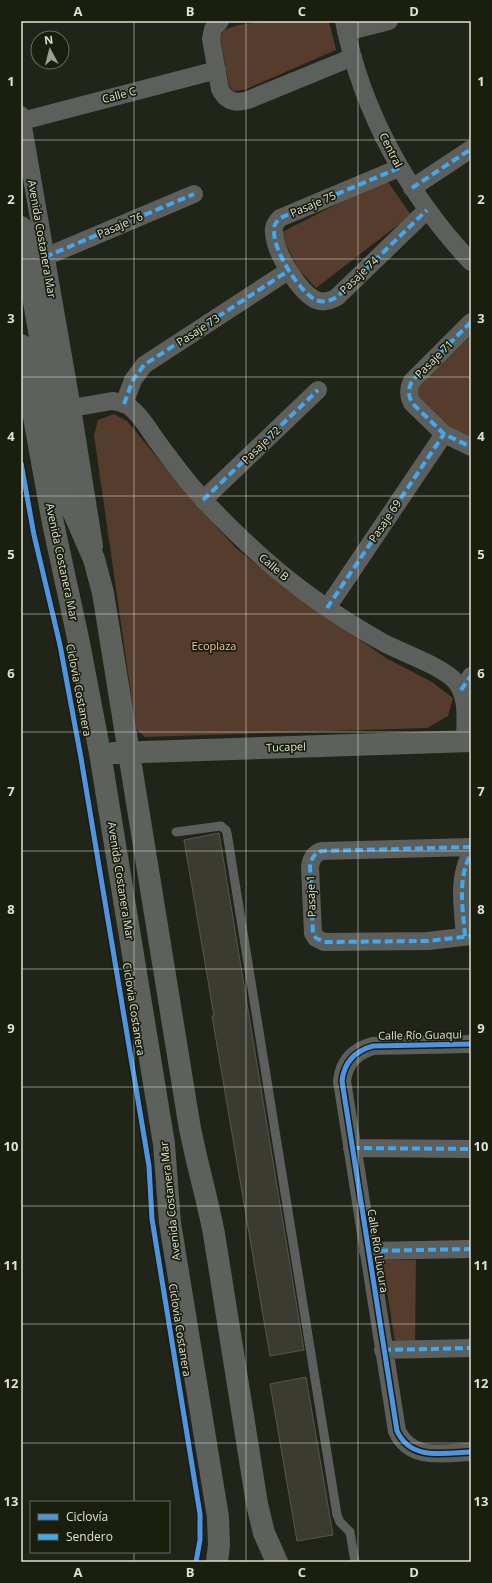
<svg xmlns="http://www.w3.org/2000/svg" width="492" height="1583" viewBox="0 0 492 1583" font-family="'Open Sans',sans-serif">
  <rect width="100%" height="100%" fill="#212419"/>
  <path fill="#553c2c" d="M266,21H329L336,50L244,90L233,91L229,85L220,38L224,30L238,25Z
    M386,179L411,215L316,288L299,270L280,233Z
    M471,330V443L458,438L415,398L414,387Z
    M114,414L127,421L193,501L235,547L284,587L386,658L432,682L453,698L448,716L427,728L145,737L136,729L94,435L98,420Z
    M382,1260H416L415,1342H395Z"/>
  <path fill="#3c3b32" stroke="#57564d" d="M219,833L304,1350L270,1356L212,1016H214L184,840Z
    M306,1377L333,1535L297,1541L270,1384Z"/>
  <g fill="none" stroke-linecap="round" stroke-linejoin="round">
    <path stroke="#5c5f5b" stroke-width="9" d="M176,832L221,826L226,830L227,833L337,1515L340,1522L350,1532L355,1562"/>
    <path stroke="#5c5f5b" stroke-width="18" d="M220,21L213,29L211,39L220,89C226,101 235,104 248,100L353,57
      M344,21C362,112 408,195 471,262
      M346,32L389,21
      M21,115L72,408L94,546
      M22,121L217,70
      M399,168L280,218C276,222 273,226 274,232C274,251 299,292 316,300C323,303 330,301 337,297L427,210
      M412,188L471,149
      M45,257L194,194
      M471,322L412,381C408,389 408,395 412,403L444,434L471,447
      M124,404L133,380L144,365L288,271
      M72,408L112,401C119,402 126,403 131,408C140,415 146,425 152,434C161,447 171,460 181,473C205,504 234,532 263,558C300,591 341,619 384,643C403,653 444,667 456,682C469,698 465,722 465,741
      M203,500L318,390
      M327,608L444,434
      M461,690L471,676
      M471,847L322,851C314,853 311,859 310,867L313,933L316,938L324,942L428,941L471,936
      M465,936C463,909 457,878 471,854
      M471,1044L373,1046C355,1051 344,1062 342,1081L397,1431C411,1461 443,1453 471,1452
      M352,1148L471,1149
      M368,1251L471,1249
      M383,1350L471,1348"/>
    <path stroke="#5d605b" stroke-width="22" d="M21,227L66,487L73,511L94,559L103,593L189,1123C196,1161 207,1197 214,1234L257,1504L264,1533L277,1562
      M21,345L53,523L78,638L100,753L164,1144L170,1223L218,1517L219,1545L217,1562
      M114,753L471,741"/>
    <path stroke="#3fa9f5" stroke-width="4" stroke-dasharray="8 4" stroke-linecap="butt" d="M399,168L280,218C276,222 273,226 274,232C274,251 299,292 316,300C323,303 330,301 337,297L427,210
      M412,188L471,149
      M45,257L194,194
      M471,322L412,381C408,389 408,395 412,403L444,434L471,447
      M124,404L133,380L144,365L288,271
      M203,500L318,390
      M327,608L444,434
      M461,690L471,676
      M471,847L322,851C314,853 311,859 310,867L313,933L316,938L324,942L428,941L471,936
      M465,936C463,909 457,878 471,854
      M352,1148L471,1149
      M368,1251L471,1249
      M383,1350L471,1348"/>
    <defs>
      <path id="cycleway" d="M21,463L34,535L60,645L81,758L149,1166L152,1219L200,1514V1540L196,1562
        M471,1044L373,1046C355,1051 344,1062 342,1081L397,1431C411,1461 443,1453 471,1452"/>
    </defs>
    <use href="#cycleway" stroke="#1a1e0c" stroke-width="8"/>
    <use href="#cycleway" stroke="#4d94e3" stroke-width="5"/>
  </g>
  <path fill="none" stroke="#dee1d5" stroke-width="1" stroke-opacity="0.55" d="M134,21V1502M246,21V1562M358,21V1562M21,140H471M21,259H471M21,377H471M21,496H471M21,614H471M21,732H471M21,851H471M21,969H471M21,1087H471M21,1206H471M21,1324H471M21,1443H471M134,1552V1562"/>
  <g text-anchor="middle" stroke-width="3.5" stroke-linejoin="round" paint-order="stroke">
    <g font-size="11" fill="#dee1d5" stroke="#1a1e0c">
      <text transform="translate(119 95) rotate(-15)" y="4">Calle C</text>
      <text transform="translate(391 150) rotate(63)" y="4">Central</text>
      <text transform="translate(313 204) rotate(-23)" y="4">Pasaje 75</text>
      <text transform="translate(120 225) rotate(-23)" y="4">Pasaje 76</text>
      <text transform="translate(42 239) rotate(80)" y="4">Avenida Costanera Mar</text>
      <text transform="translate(359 275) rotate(-44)" y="4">Pasaje 74</text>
      <text transform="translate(198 330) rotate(-33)" y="4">Pasaje 73</text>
      <text transform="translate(434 359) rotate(-45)" y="4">Pasaje 71</text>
      <text transform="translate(261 445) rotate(-44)" y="4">Pasaje 72</text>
      <text transform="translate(385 521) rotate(-56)" y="4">Pasaje 69</text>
      <text transform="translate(62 562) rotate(78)" y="4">Avenida Costanera Mar</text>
      <text transform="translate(274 567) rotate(40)" y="4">Calle B</text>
      <text transform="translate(79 690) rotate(79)" y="4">Ciclovia Costanera</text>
      <text transform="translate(286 747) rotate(-2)" y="4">Tucapel</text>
      <text transform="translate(121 881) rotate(81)" y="4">Avenida Costanera Mar</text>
      <text transform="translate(311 896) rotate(-92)" y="4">Pasaje 1</text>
      <text transform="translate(134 1009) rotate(81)" y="4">Ciclovia Costanera</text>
      <text transform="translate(420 1035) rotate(-1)" y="4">Calle Río Guaqui</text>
      <text transform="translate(170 1201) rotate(-96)" y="4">Avenida Costanera Mar</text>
      <text transform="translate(378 1251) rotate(81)" y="4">Calle Río Liucura</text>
      <text transform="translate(180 1330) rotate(81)" y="4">Ciclovia Costanera</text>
    </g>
    <g font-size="11" fill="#f7bf9d" stroke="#1a1e0c">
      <text x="214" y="650">Ecoplaza</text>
    </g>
  </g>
  <rect width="492" height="1583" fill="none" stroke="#1a1e0c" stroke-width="44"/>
  <rect x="30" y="1501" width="140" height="52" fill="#1a1e0c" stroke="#686c5c"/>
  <rect x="38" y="1514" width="20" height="6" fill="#4d94e3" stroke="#686c5c"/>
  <text x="66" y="1521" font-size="12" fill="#dee1d5">Ciclovía</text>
  <rect x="38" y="1534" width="20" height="6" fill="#3fa9f5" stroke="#686c5c"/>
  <text x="66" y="1541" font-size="12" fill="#dee1d5">Sendero</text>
  <g transform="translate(50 50) rotate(353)"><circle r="19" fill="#1a1e0c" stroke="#686c5c"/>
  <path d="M0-3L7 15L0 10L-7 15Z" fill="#9c9f93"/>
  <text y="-6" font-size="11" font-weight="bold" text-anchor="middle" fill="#dee1d5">N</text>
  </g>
  <rect x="22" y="22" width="448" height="1539" fill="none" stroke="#dee1d5" stroke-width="1.5"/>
  <g font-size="13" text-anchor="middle" font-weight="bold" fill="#dee1d5">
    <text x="78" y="16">A</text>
    <text x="190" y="16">B</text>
    <text x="302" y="16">C</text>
    <text x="414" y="16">D</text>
    <text x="11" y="86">1</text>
    <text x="481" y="86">1</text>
    <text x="11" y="204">2</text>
    <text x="481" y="204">2</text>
    <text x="11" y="323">3</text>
    <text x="481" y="323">3</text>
    <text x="11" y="441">4</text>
    <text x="481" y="441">4</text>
    <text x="11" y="559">5</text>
    <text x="481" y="559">5</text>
    <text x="11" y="678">6</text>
    <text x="481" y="678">6</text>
    <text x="11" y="796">7</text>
    <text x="481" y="796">7</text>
    <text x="11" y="914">8</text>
    <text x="481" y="914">8</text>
    <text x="11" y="1033">9</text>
    <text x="481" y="1033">9</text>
    <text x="11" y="1151">10</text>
    <text x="481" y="1151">10</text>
    <text x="11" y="1270">11</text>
    <text x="481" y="1270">11</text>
    <text x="11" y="1388">12</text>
    <text x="481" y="1388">12</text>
    <text x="11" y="1506">13</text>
    <text x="481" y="1506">13</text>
    <text x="78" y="1577">A</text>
    <text x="190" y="1577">B</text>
    <text x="302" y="1577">C</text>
    <text x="414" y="1577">D</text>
  </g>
</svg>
